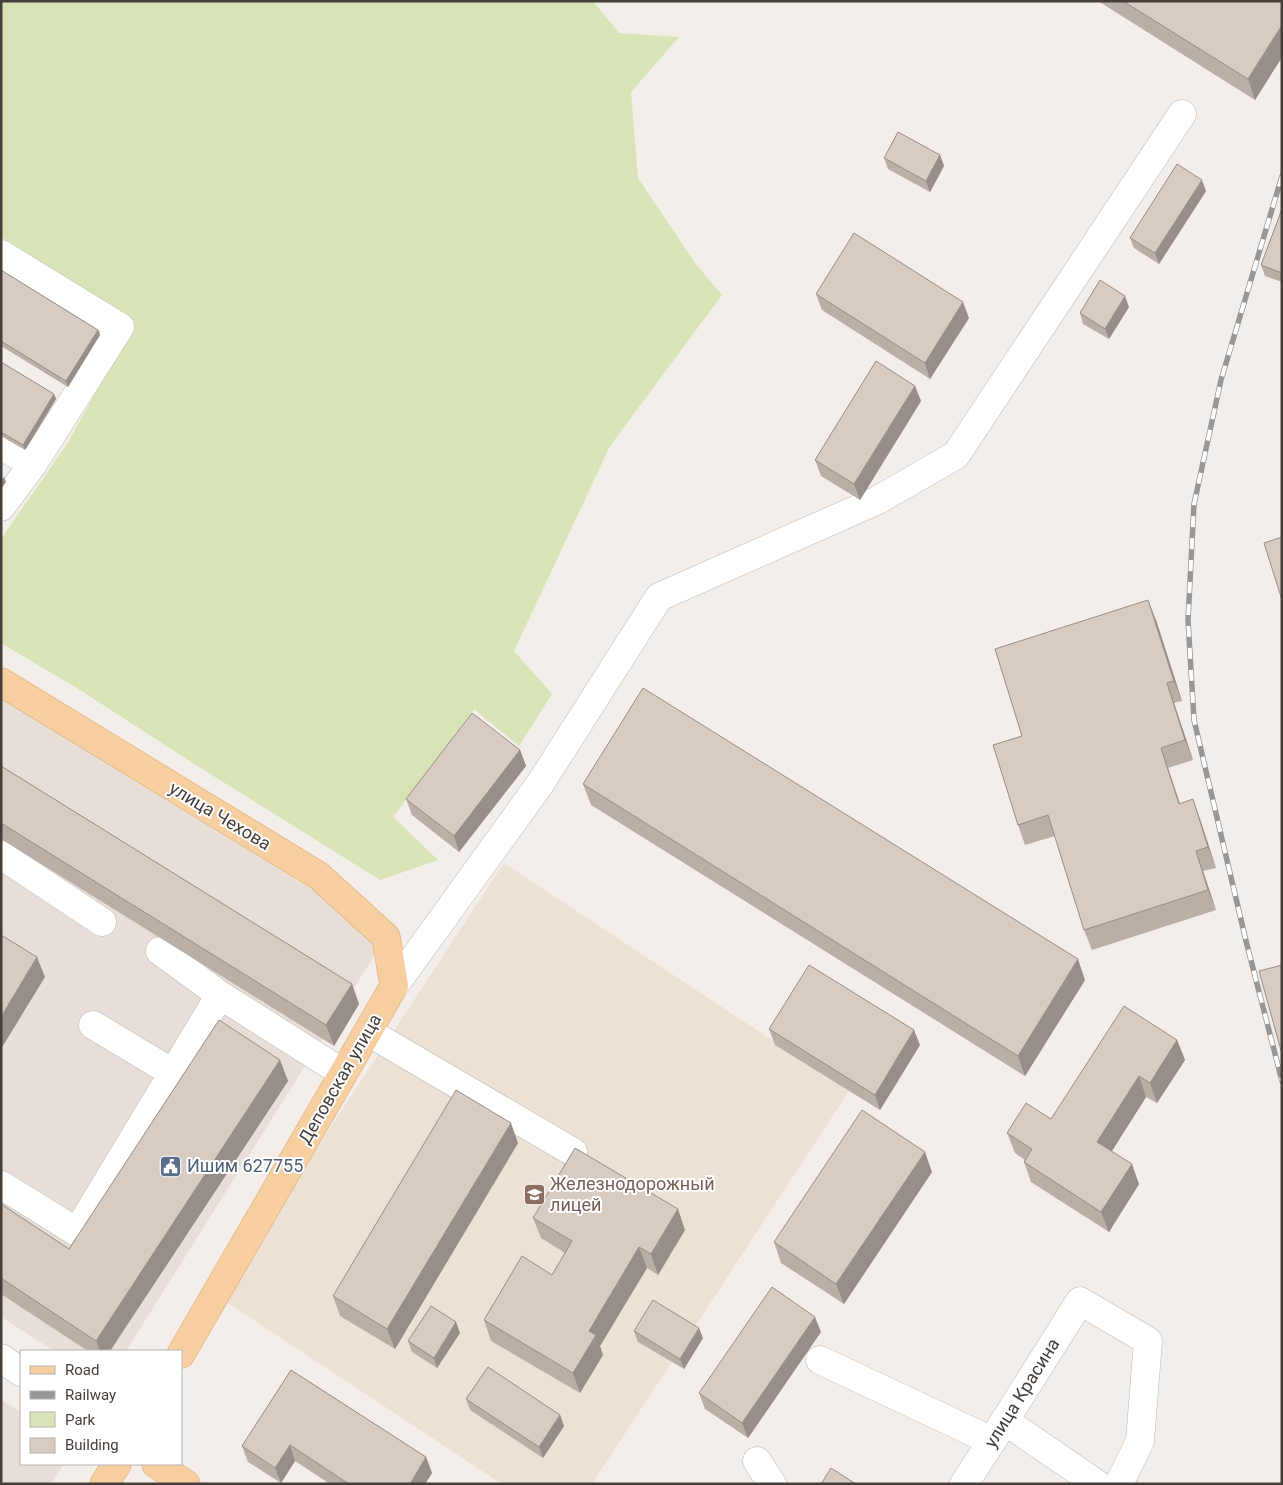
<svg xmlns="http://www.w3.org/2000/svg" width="1283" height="1485" viewBox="0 0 1283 1485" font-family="Roboto,sans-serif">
  <rect width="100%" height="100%" fill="#f3eee9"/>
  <path fill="#e7dfd7" d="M1,692L386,937L126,1351H54L1,1317Z
    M1,1400L21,1412V1464H64L51,1484H1Z"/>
  <path fill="#ebe1d4" d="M504,863L849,1091L592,1484H502L219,1297Z"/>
  <path fill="#d7e4b5" d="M1,1H593L619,33L679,37L631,92L638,178L695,263L722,295L610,446L514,651L552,694L519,746L474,709L393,817L438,860L380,880L199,767L80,690L1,643V539L67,444L135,322L1,237Z"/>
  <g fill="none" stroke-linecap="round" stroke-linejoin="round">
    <defs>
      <path id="minor" d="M1,254L120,327L33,464L1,446
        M1,507L33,464
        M1,855L102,922
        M160,951L220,995L343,1073
        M394,986L540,784L659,597L878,500L956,455L1182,114
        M93,1025L173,1073
        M368,1032L573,1152
        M1,1185L77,1232L220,995
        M1,1358L21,1372
        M820,1360L992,1441
        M1005,1421L1097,1484
        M757,1461L772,1484
        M964,1484L992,1441L1080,1301L1148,1341L1140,1441L1119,1484"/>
      <path id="major" d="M1,682L319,876L386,937L394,986L181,1354
        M156,1464L186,1484
        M104,1484L117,1464"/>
    </defs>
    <use href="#minor" stroke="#c1b7af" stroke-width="29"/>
    <use href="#major" stroke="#dba86f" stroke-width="29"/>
    <use href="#minor" stroke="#fff" stroke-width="28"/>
    <use href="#major" stroke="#f6ce9f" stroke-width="28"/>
    <defs>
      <path id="rail" d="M1282,176L1221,380L1194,504L1188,620L1194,720L1246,941L1282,1081"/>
    </defs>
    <use href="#rail" stroke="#979797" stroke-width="5.5"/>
    <use href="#rail" stroke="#fff" stroke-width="4" stroke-dasharray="11" stroke-linecap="butt"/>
  </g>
  <path fill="#b9afa7" d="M1098,1H1282V57L1255,100Z
    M940,155L944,166L930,192L888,169L884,158Z
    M1206,191L1159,264L1134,248L1130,238Z
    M1282,209V282L1265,276L1261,265Z
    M1,270L98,330L100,335L68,387L1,346Z
    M816,294L969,318L930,379L822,310Z
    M1129,307L1109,339L1083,324L1080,313Z
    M1,362L54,394L56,399L25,450L1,436Z
    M915,386L921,401L860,500L821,476L815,460Z
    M1156,620L1182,701L1174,703L1193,760L1168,768L1180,803L1200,819L1216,868L1203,871L1216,910L1092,950L1084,930L1055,836L1025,845L1018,825L1022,736Z
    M520,750L526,766L459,852L412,815L406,799Z
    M1,766L352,984L359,1004L334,1046L1,839Z
    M583,784L1085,980L1025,1076L591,805Z
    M769,1029L920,1045L880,1110L775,1045Z
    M1177,1040L1185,1060L1157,1103L1146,1097L1112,1151L1139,1184L1109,1232L1031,1182L1024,1162L1025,1160L1015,1153L1007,1133L1051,1119Z
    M280,1060L288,1081L110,1351H88L1,1294V1204L69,1249Z
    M518,1143L395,1349L340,1316L333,1296Z
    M932,1172L844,1304L781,1263L774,1242Z
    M533,1218L685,1230L658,1275L647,1268L600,1346L603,1355L580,1393L491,1341L484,1320L552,1275L565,1253L541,1238Z
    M634,1331L703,1338L684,1369L638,1342Z
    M821,1332L748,1438L705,1409L699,1393Z
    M460,1333L437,1368L412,1352L408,1341Z
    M291,1370L426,1457L432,1473L425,1484H330L295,1461L281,1483L248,1462L242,1446Z
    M466,1399L560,1415L564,1426L543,1458L470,1410Z"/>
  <path fill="#968e88" d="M1282,25V57L1255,100L1248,79Z
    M940,155L944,166L930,192L926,181Z
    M1202,180L1206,191L1159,264L1155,253Z
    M1125,296L1129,307L1109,339L1105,329Z
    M963,302L969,318L930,379L925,363Z
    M98,330L100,335L68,387L66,381Z
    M915,386L921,401L860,500L854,484Z
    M54,394L56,399L25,450L23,445Z
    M4,477L6,482L1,489V480Z
    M1148,600L1156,620L1182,701L1174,681Z
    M1167,683L1174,703L1193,760L1185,740Z
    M1161,748L1168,768L1186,824L1179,804Z
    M520,750L526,766L459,852L454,836Z
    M1193,799L1200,819L1216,868L1208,847Z
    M1196,851L1203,871L1216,910L1208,890Z
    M37,957L45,977L1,1049V1017Z
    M1078,959L1085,980L1025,1076L1018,1056Z
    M352,984L359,1004L334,1046L326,1025Z
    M914,1030L920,1045L880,1110L875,1095Z
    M1177,1040L1185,1060L1157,1103L1150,1083Z
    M280,1060L288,1081L110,1351H100L96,1341Z
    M1139,1076L1146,1097L1105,1162L1097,1142Z
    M511,1123L518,1143L395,1349L387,1329Z
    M925,1152L932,1172L844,1304L836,1284Z
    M1132,1164L1139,1184L1109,1232L1101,1212Z
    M678,1209L685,1230L658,1275L651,1254Z
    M639,1247L647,1268L600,1346L603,1355L580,1393L573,1373L589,1331Z
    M815,1317L821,1332L748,1438L742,1423Z
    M456,1322L460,1333L437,1368L434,1358Z
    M699,1328L703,1338L684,1369L680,1359Z
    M560,1415L564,1426L543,1458L539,1447Z
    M290,1445L295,1461L281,1483L275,1468Z
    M426,1457L432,1473L425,1484H410Z"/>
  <path fill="#d7cbc2" stroke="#968e88" d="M1123,1H1282V25L1248,79Z
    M898,132L940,155L926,181L884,158Z
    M1177,164L1202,180L1155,253L1130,238Z
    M1282,209V273L1261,265Z
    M854,233L963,302L925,363L816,294Z
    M1,270L98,330L66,381L1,341Z
    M1100,280L1125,296L1105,329L1080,313Z
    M876,361L915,386L854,484L815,460Z
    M1,362L54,394L23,445L1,432Z
    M1282,537V600L1264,543Z
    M1148,600L1174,681L1167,683L1185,740L1161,748L1179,804L1193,799L1208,847L1196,851L1208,890L1084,930L1048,815L1018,825L993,745L1022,736L995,649Z
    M643,688L1078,959L1018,1056L583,784Z
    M472,713L520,750L454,836L406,799Z
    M1,766L352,984L326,1025L1,823Z
    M1,935L37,957L1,1017Z
    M809,965L914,1030L875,1095L769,1029Z
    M1282,965V1054L1259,971Z
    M1124,1006L1177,1040L1150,1083L1139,1076L1097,1142L1132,1164L1101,1212L1024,1162L1032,1149L1007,1133L1026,1103L1051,1119Z
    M219,1020L280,1060L96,1341L1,1278V1204L69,1249Z
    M456,1090L511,1123L387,1329L333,1296Z
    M862,1110L925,1152L836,1284L774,1242Z
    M575,1148L678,1209L651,1254L639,1247L589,1331L596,1335L573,1373L484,1320L522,1256L552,1275L572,1241L533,1218Z
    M772,1287L815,1317L742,1423L699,1393Z
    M653,1300L699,1328L680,1359L634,1331Z
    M431,1306L456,1322L434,1358L408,1341Z
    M488,1367L560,1415L539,1447L466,1399Z
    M291,1370L426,1457L410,1484H349L290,1445L275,1468L242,1446Z
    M831,1468L856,1484H821Z"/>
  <defs>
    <symbol id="civic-square" viewBox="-11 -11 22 22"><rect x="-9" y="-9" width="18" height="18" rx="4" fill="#5c6f8a" stroke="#fff"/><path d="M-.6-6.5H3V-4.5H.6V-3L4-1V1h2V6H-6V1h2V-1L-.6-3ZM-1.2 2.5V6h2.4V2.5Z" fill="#fff"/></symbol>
    <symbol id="university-square" viewBox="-11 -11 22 22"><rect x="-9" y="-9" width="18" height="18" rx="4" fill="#8d6e63" stroke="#fff"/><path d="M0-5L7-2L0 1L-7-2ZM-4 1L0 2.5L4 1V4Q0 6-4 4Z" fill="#fff"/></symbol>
  </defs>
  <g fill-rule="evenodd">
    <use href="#civic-square" x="158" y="1154" width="25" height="25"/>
    <use href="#university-square" x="522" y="1182" width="25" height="25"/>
  </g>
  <g text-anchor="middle" stroke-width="4" stroke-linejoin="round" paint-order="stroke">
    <g font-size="18" fill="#463e38" stroke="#fff">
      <text transform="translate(220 816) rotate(31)" y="6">улица Чехова</text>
      <text transform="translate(340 1079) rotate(-60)" y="6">Деповская улица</text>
      <text transform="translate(1022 1393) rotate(-58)" y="6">улица Красина</text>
    </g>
    <g font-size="18" fill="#4e5e75" stroke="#fff" text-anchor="start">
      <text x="187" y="1172">Ишим 627755</text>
    </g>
    <g font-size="18" fill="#785e54" stroke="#fff" text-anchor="start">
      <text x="550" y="1190">Железнодорожный<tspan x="550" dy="21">лицей</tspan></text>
    </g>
  </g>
  <rect width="1283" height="1485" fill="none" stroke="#463e38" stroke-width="5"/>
  <rect x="20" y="1350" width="162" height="115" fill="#ffffff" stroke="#b5b2af"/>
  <rect x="30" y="1366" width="25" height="8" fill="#f6ce9f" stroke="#b5b2af"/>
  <text x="65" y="1375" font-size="15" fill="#463e38">Road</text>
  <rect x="30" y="1391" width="25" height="8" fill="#979797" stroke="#b5b2af"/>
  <text x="65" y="1400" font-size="15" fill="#463e38">Railway</text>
  <rect x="30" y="1412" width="25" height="15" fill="#d7e4b5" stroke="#b5b2af"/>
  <text x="65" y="1425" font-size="15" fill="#463e38">Park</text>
  <rect x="30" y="1438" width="25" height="15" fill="#d7cbc2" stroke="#b5b2af"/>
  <text x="65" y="1450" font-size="15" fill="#463e38">Building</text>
</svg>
